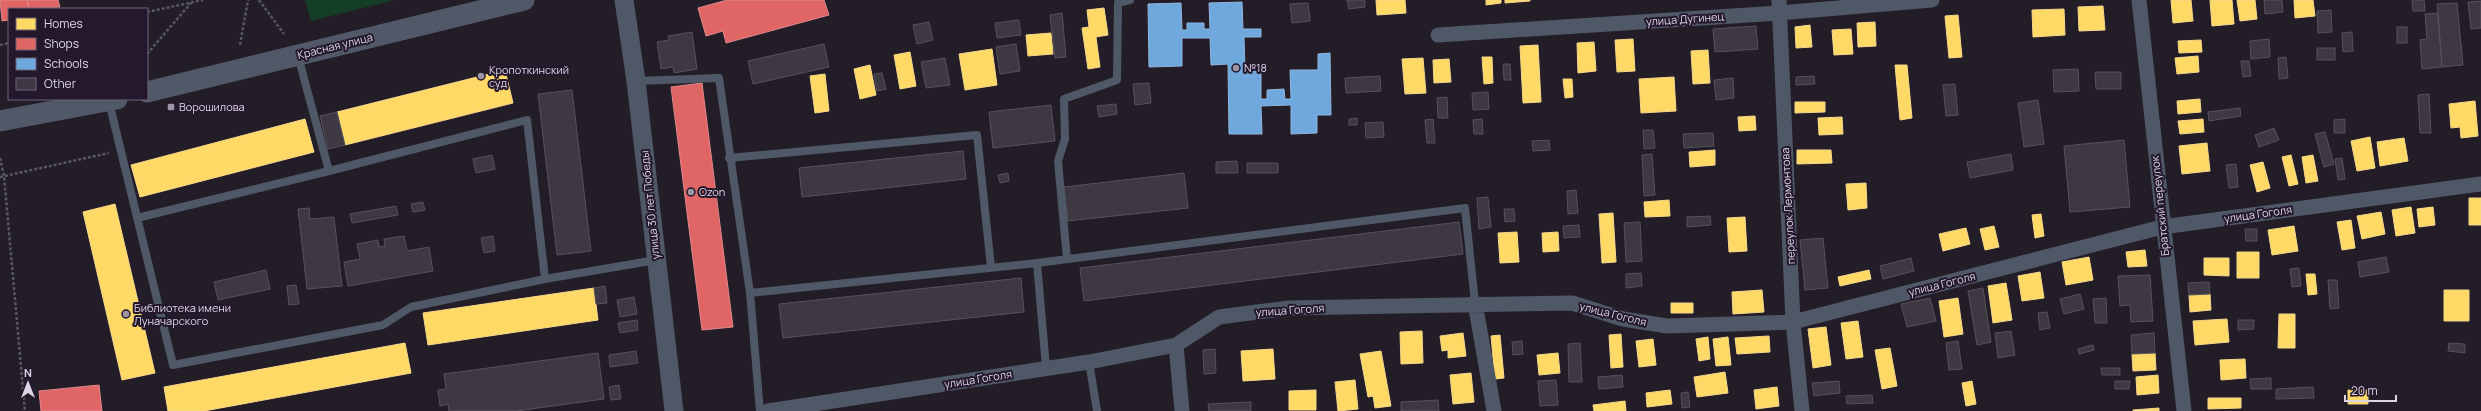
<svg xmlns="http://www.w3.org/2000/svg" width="2481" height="411" viewBox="0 0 2481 411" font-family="Manrope,sans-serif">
  <rect width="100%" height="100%" fill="#231d28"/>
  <path fill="#143e26" d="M305,0H395L311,21Z"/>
  <path fill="#ffd966" stroke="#f5d88c" d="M1376,0H1405L1406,13L1377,15Z
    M1486,0H1501V3L1486,5Z
    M1505,0H1530V1L1505,3Z
    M2171,0H2191L2193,21L2173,23Z
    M2210,0H2232L2234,24L2212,26Z
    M2237,0H2255L2257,19L2240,21Z
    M2294,0H2313L2315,16L2295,18Z
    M2103,6L2105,30L2079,31L2078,7Z
    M1104,8L1108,35L1096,37L1100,67L1088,69L1082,28L1089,27L1087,10Z
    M2064,9L2065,35L2033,37L2032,10Z
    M1958,15L1962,57L1949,58L1945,16Z
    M1875,22L1876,46L1858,47L1857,23Z
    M1810,25L1812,47L1796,48L1795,27Z
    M1851,29L1853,54L1834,55L1832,30Z
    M1051,33L1053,54L1028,56L1026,35Z
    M1633,39L1635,71L1617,72L1615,40Z
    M2201,40L2202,52L2179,53L2178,41Z
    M1594,42L1596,71L1578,73L1577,43Z
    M1538,45L1541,102L1523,103L1520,46Z
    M992,49L997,85L965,90L959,54Z
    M1708,50L1710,83L1693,84L1691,51Z
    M910,52L916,86L900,89L894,55Z
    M2198,56L2199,72L2177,74L2175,58Z
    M1482,57H1492L1493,83L1484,84Z
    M1423,58L1426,93L1405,94L1402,59Z
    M1449,59L1451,82L1434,83L1433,60Z
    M870,65L876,95L860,99L854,69Z
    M1895,65H1907L1912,118L1900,120Z
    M505,70L513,103L345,145L337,112Z
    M825,74L829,111L815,113L810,76Z
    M1674,77L1676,111L1641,113L1639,79Z
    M1563,79H1572L1573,97L1565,98Z
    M2200,99L2201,112L2178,114L2177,101Z
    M2475,101L2478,136L2461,138L2460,127L2451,128L2449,104Z
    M1795,102H1825V112L1795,113Z
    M1755,116L1756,130L1739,131L1738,117Z
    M1842,117L1843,134L1819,135L1818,118Z
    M305,119L314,152L140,197L131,165Z
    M2203,119L2204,132L2180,134L2178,121Z
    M2370,137L2375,168L2357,171L2351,141Z
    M2404,138L2408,161L2380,166L2377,142Z
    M2207,143L2210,171L2182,174L2179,146Z
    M1715,150V165L1690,167L1689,152Z
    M1797,150H1831L1832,163L1797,164Z
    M2291,155L2298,184L2289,186L2282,157Z
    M2313,155L2318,181L2306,183L2302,157Z
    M2263,162L2270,188L2257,192L2250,165Z
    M1866,183L1867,208L1848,210L1846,184Z
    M2469,198H2481V225H2469Z
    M1669,200L1670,216L1645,217L1644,202Z
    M115,204L155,373L122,380L83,212Z
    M2411,207L2415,233L2396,236L2392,210Z
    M2433,207L2435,225L2419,227L2417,209Z
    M2381,212L2385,234L2362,239L2357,216Z
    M1613,213L1616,262L1602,263L1599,214Z
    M2041,214L2044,236L2035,238L2032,215Z
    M1745,217L1747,251L1729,252L1727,218Z
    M2351,220L2355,248L2342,250L2337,222Z
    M1994,226L1999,247L1985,250L1980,229Z
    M2294,226L2298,251L2272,255L2268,230Z
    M1966,228L1970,244L1943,251L1939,234Z
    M1517,232L1519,262L1500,263L1498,233Z
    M1558,232L1559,251L1543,252L1542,233Z
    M2145,250L2147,266L2128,267L2126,252Z
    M2237,252H2259V278H2237Z
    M2089,257L2093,280L2066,285L2062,262Z
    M2204,258H2229V276L2204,275Z
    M1869,270L1871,279L1840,286L1838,277Z
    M2040,272L2044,298L2022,301L2018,276Z
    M2306,274H2315L2317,294L2308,295Z
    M2006,283L2012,320L1993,323L1988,286Z
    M594,288L598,320L428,345L423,313Z
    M1762,290L1764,312L1733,314L1732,292Z
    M2444,290H2469V321H2444Z
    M2210,294L2211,310L2190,312L2189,295Z
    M1958,298L1963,334L1944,337L1939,301Z
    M1671,303H1693V313H1671Z
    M2279,314H2295V348H2278Z
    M2227,319L2229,342L2195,345L2193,321Z
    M1858,321L1863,357L1846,359L1841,323Z
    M1826,327L1831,365L1813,368L1808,329Z
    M1422,331L1423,363L1401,364L1400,332Z
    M1463,333L1466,356L1448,358V350L1442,351L1440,336Z
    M1621,334L1623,367L1611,368L1609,335Z
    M1500,335L1504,378L1495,379L1491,336Z
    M1769,336L1770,352L1737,354L1735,338Z
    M1708,337L1710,359L1699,361L1696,339Z
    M1728,337L1731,365L1716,366L1713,339Z
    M1653,339L1656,365L1639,367L1636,341Z
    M405,343L411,373L204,411H168L164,387Z
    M1890,348L1897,386L1882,389L1875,350Z
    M1273,349L1275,379L1243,381L1241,351Z
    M1381,351L1391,406L1375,408L1373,396L1368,397L1360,354Z
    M1558,353L1560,373L1539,375L1537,355Z
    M2155,353L2156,370L2133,371L2132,354Z
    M2245,359L2246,378L2221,380L2220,360Z
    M1725,372L1728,393L1697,397L1694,377Z
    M1471,373L1474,402L1453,404L1450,375Z
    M2158,375L2159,393L2137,395L2136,377Z
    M1355,380L1358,409L1338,411L1335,382Z
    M1972,381L1976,404L1966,406L1962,383Z
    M1777,387L1779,406L1756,409L1754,390Z
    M1316,390V410H1289V391Z
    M1670,390L1672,404L1647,407L1646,393Z
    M2348,390H2368V404H2348Z
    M2208,398H2241V408L2208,409Z
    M1625,401L1626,411H1594L1593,405Z
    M2159,408V411H2133V410Z"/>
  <path fill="#e06666" stroke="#df888c" d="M0,0H27L29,9H9V20L2,21Z
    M27,0H58L60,7L29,9Z
    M727,0H824L829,15L726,43L723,31L706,36L698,8Z
    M702,83L733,327L702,330L671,87Z
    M99,385L102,411H41L39,391Z"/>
  <path fill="#6fa8dc" stroke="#90b6df" d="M1242,2L1243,29H1261V37H1244L1245,71H1261V99H1267V90L1284,89L1285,99H1291L1290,70H1318V54L1330,53L1331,115H1317V133L1291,134V105L1261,106L1262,134H1229L1228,64L1211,65L1210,38H1182V66L1149,67L1148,4L1181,3L1182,30H1187V23H1204V29H1210L1209,3Z"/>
  <path fill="#3d3842" stroke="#57515b" d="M1347,0H1365V7L1349,9Z
    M2264,0H2282L2283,12L2265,14Z
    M2412,0H2424L2425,11H2413Z
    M2481,1V28L2471,29L2468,2Z
    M1308,3L1310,21L1292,23L1290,4Z
    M2457,3L2463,65L2442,67L2437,4Z
    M2331,10L2332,32L2318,33L2317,11Z
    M1062,13L1066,57L1055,58L1050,15Z
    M2438,13L2442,67L2422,69L2420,40L2427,39L2425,14Z
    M1019,20L1021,35L997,38L995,23Z
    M929,22L933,40L917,44L913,25Z
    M1756,26L1758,49L1715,52L1713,29Z
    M2397,27H2407V43H2397Z
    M692,32L697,69L674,73L673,67L661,69L657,42L669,40L668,36Z
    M2352,32L2353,51L2343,52L2342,33Z
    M2269,39L2270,57L2251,59L2250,41Z
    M824,44L829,67L753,84L748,61Z
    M1016,44L1020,71L1000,74L996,47Z
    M2317,48H2335V60H2317Z
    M2286,57L2288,78L2279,79L2278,58Z
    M945,58L950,85L926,88L921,62Z
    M2241,61H2249L2251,76L2243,77Z
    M1503,64H1510L1511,80H1504Z
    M2078,69L2079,91L2054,92L2053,70Z
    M2095,72H2121V89H2096Z
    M882,73L886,89L877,91L874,74Z
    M1380,76L1381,91L1346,93L1345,78Z
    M1814,76L1815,84L1796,85V77Z
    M1733,78L1734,98L1716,100L1714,80Z
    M1149,83L1151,103L1135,105L1133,84Z
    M1955,84L1958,115L1946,116L1943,85Z
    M572,90L591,251L557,255L538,94Z
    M1488,92L1489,109L1473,110L1472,93Z
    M2429,94L2431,133H2420L2418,95Z
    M1447,97L1448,118H1438L1437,98Z
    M2038,100L2044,144L2024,147L2018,103Z
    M1116,104L1117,114L1099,117L1097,106Z
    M1051,105L1055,141L993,148L989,112Z
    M2240,108L2241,116L2209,121L2208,112Z
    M337,112L345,145L328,149L320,116Z
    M1357,118V125H1349V119Z
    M1433,119L1435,143H1427L1425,120Z
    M1482,119L1483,134H1474L1473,120Z
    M2345,119V133H2334V120Z
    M1383,122L1384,137L1366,138L1365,123Z
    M2274,128L2279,140L2259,147L2255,135Z
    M1643,130H1653L1655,148L1644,149Z
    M2325,132L2334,164L2324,167L2315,134Z
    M1713,133L1714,146L1684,148L1683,134Z
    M1549,140L1550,150L1533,151L1532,141Z
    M2124,140L2130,207L2070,212L2064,146Z
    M963,151L966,179L802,197L799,168Z
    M1652,154L1655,195L1644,196L1642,155Z
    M2011,154L2013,170L1970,178L1967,162Z
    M492,155L495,169L476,173L473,159Z
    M2342,158L2345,179L2338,180L2335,159Z
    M1237,161L1238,173H1216V162Z
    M1247,163H1278V173H1247Z
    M2236,164L2238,187L2229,188L2226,165Z
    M1008,173L1009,181L1000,183L998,175Z
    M1184,173L1188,208L1068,221L1064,187Z
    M1576,190L1578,213L1568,214L1567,191Z
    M1488,197L1491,227L1479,229L1477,198Z
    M423,202L425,210L413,212L411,204Z
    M396,206L398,215L352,223L350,214Z
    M309,208L310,219L334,217L342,286L307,289L298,209Z
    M1504,209H1514L1515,221L1505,222Z
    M1710,216L1711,225L1687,227V217Z
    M1459,222L1463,254L1084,301L1080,268Z
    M1640,222L1642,261L1626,262L1624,223Z
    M1579,225L1580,237L1564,238L1563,226Z
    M2245,229H2257V241H2246Z
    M404,236L407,251L429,247L433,271L348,286L344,262L360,259L357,244L378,240L379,247L385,246L384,239Z
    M493,236L495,251L484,253L481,238Z
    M1823,238L1828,288L1805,290L1800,240Z
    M2386,257L2389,272L2360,277L2358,262Z
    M1911,258L1914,271L1883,279L1880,266Z
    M2299,268L2301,286L2292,287L2290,269Z
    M266,270L270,289L218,300L214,282Z
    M1641,273L1642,286L1626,288V274Z
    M2150,275L2153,321L2131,322L2130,305L2120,306L2118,276Z
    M1021,278L1024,312L783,338L779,304Z
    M2328,280H2337L2339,308L2330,309Z
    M2209,282L2210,294L2189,295L2188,283Z
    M296,285L299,304L289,305L287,286Z
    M605,286L607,303L596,304L594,288Z
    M1983,288L1991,342L1977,345L1968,291Z
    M2080,294L2084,309L2064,314L2060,299Z
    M634,297L637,314L620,317L617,300Z
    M1930,298L1936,321L1907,327L1901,304Z
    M2106,298L2107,323H2095L2093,299Z
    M2047,312L2050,328L2040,330L2038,313Z
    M637,320L638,330L620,333L618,323Z
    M2238,320H2254V329L2238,330Z
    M2011,331L2015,355L1998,358L1995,333Z
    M2154,333L2155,353L2132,354L2131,335Z
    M1522,341L1523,354L1513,355L1512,342Z
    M1958,341L1962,369L1949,370L1946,343Z
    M1580,343L1582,382H1569L1568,344Z
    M2449,343L2465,344V353L2448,351Z
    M2093,345L2094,350L2079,354L2078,349Z
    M1215,349L1216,373L1204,374L1203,350Z
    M636,351L638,363L610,367L609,355Z
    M598,353L604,399L516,411H449L448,404L440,406L438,390L446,389L444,374Z
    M2101,368H2120V375H2102Z
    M1622,375L1623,387L1599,389L1598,377Z
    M2271,378V389H2251L2250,379Z
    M1556,380L1558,405L1540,406L1538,381Z
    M1839,381L1840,393L1814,396L1812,383Z
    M2115,381H2130L2129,389H2115Z
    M619,385L621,399L611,400L609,387Z
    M2313,387L2314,398L2276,399V389Z
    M1688,392L1690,407L1682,408L1681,393Z
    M1872,395L1873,403L1847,404L1846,396Z
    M1438,400L1439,411H1401V402Z
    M1251,402V411H1209L1208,404Z"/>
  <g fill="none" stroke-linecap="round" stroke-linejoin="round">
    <path stroke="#565864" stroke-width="2.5" stroke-dasharray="3 2" stroke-linecap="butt" d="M259,0L284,34
      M147,12L203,0
      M0,45L9,43
      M240,45L248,0
      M147,54L191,3
      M0,158L4,176L25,411
      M0,177L109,153"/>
    <path stroke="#4f5866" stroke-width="8" d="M298,56L329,171
      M636,81L719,78L750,293L760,411
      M109,102L173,365L383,325L411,307L545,279L656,260
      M729,158L977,135L991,267
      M137,218L329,171L527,120L545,279
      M1067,259L1058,161L1065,139L1064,99L1117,80L1118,3L1130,0
      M1037,263L1046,368
      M750,293L1037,263L1465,208L1475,303
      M1089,362L1097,411"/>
    <path stroke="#4f5866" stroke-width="15" d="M1779,0L1793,322L1802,411
      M2139,0L2184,411
      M1438,35L1779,13L1932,0
      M1475,303L1494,411
      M1176,345L1182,411
      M768,411L1089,362L1176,345L1219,317L1289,308L1572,303L1623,319L1667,326L1793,322L2162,227L2481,184"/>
    <path stroke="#4f5866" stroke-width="19" d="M624,0L636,81L674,411"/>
    <path stroke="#515969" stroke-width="21" d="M147,92L524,0
      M0,121L117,99"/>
  </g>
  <g fill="#9d95a3" stroke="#24182d" stroke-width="1.5">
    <circle cx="1236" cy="68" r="4"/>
    <circle cx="481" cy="76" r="4"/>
    <rect x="167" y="103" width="8" height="8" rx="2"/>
    <circle cx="691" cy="192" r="4"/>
    <circle cx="126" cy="314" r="4"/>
  </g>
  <g text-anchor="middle" stroke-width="4" stroke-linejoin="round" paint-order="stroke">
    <g font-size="11" fill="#ded6e5" stroke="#24182d">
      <text transform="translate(1685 19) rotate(-4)" y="4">улица Дугинец</text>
      <text transform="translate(335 46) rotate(-14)" y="4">Красная улица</text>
      <text transform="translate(650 205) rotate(-96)" y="4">улица 30 лет Победы</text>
      <text transform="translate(1788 206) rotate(-93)" y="4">переулок Лермонтова</text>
      <text transform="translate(2160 206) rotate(-96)" y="4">Братский переулок</text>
      <text transform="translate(2258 214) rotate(-8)" y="4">улица Гоголя</text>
      <text transform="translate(1942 284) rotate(-14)" y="4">улица Гоголя</text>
      <text transform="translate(1290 310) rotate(-4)" y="4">улица Гоголя</text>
      <text transform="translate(1613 314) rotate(14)" y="4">улица Гоголя</text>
      <text transform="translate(978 379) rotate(-9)" y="4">улица Гоголя</text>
    </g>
    <g font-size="11" fill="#ded6e5" stroke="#24182d" text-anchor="start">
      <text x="1244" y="72">№18</text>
      <text x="489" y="74">Кропоткинский<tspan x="489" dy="13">суд</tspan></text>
      <text x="179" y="111">Ворошилова</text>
      <text x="699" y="196">Ozon</text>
      <text x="134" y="312">Библиотека имени<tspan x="134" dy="13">Луначарского</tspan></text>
    </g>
  </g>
  <rect x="8" y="8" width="140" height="92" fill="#24182d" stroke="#6e6477"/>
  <rect x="16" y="18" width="20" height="12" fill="#ffd966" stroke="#6e6477"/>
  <text x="44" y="28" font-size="12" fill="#ded6e5">Homes</text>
  <rect x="16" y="38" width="20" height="12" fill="#e06666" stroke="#6e6477"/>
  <text x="44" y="48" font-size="12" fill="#ded6e5">Shops</text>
  <rect x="16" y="58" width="20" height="12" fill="#6fa8dc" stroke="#6e6477"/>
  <text x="44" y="68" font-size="12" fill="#ded6e5">Schools</text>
  <rect x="16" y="78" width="20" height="12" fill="#3d3842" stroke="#6e6477"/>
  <text x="44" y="88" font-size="12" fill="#ded6e5">Other</text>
  <g transform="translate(28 383)" stroke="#24182d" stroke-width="3" paint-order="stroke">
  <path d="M0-3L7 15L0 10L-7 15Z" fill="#ded6e5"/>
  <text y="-6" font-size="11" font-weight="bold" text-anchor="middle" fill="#ded6e5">N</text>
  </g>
  <path d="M2345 395v6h51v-6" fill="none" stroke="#ded6e5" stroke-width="2"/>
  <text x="2351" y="395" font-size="12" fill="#ded6e5" stroke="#24182d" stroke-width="3" paint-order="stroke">20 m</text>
</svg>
